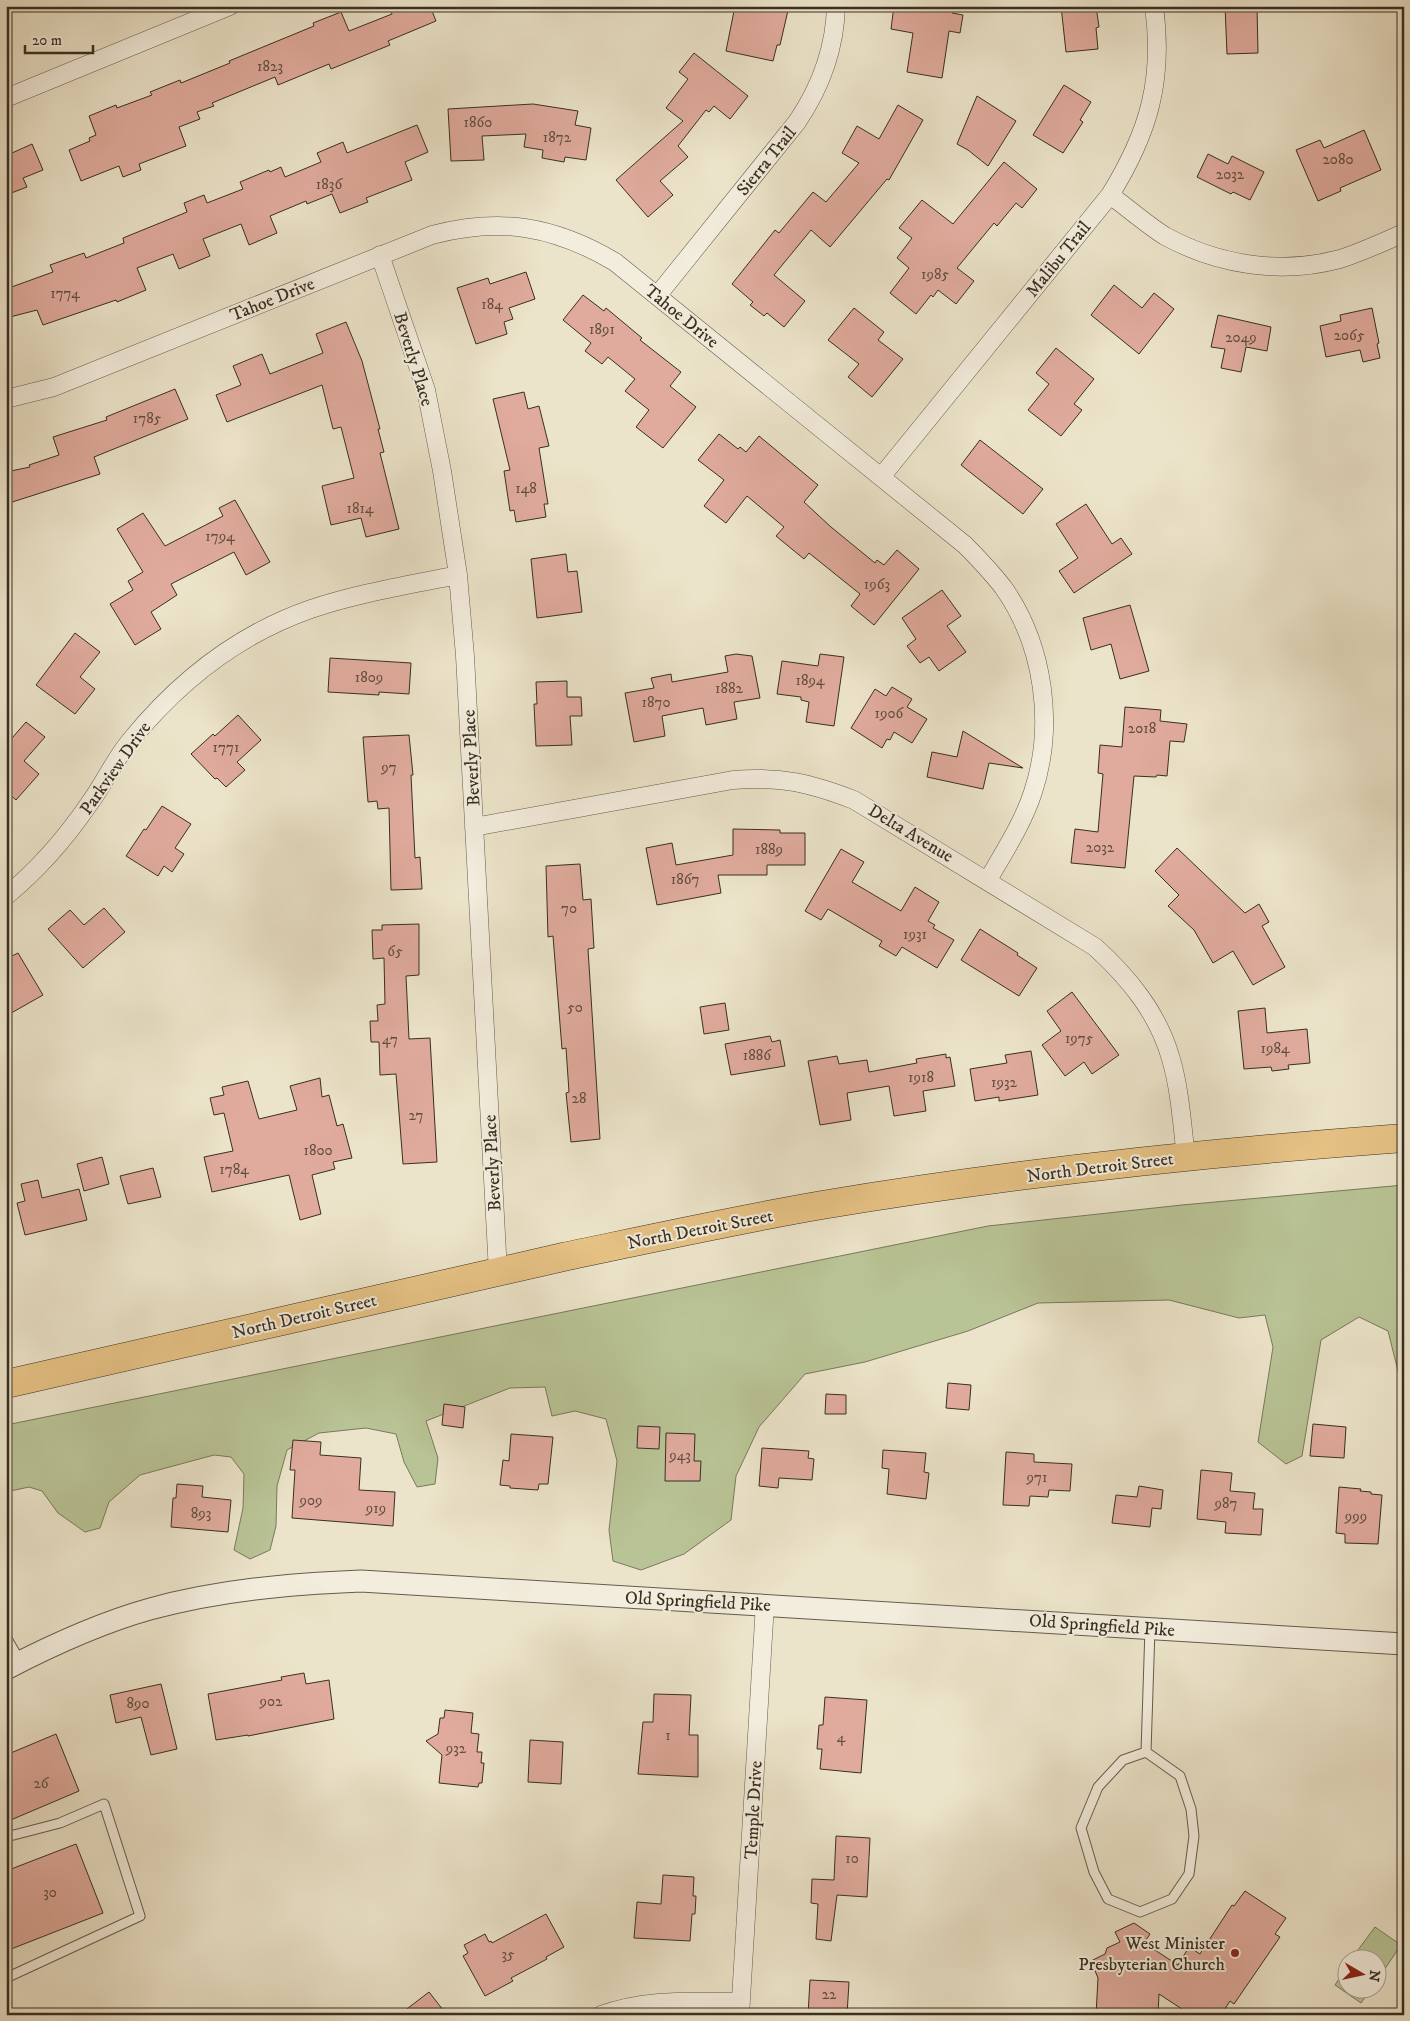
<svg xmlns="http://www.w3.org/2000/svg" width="1410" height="2021" viewBox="0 0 1410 2021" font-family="'IM FELL DW Pica',serif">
  <rect width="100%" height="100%" fill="#ece4ca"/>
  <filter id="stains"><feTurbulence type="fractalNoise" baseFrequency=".004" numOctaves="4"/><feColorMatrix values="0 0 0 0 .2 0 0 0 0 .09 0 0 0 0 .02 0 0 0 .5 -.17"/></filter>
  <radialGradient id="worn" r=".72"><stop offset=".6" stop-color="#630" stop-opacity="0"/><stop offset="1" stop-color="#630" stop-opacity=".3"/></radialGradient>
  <path fill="#b9c496" stroke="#787a5c" d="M1404,1185V1395L1388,1331L1359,1317L1321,1340L1302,1456L1286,1464L1258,1442L1273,1347L1265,1315L1239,1318L1169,1300L1038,1303L968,1331L865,1362L805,1374L759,1427L736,1476L731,1520L684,1554L641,1570L613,1561L609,1530L617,1461L606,1419L575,1411L552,1416L545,1387L510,1388L426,1421L438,1458L435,1484L417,1487L404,1462L396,1434L366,1428L319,1433L287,1450L277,1486L276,1526L270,1550L250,1559L234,1550L243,1508L244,1474L231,1457L214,1455L140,1475L109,1502L100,1528L85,1532L58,1513L42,1491L29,1487L6,1492V1425L988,1226L1182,1205Z
    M1375,1927L1401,1945L1378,1979V1958H1352Z
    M1347,1966L1348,1988L1371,1989L1361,2003L1335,1985Z"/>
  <path fill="#e0ab9d" stroke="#382f23" d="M389,6H430L436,21L388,41L390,45L331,69L329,64L278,85L275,77L212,103L214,106L197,112L200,119L179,127L186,146L139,164L141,170L123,177L119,166L81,181L69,150L90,141L89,138L96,135L89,116L116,105L117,108L152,95L150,92L180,80L181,83L230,63L229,61L314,26L313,23L341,12L349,31L392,14Z
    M735,6H789L780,45H777L773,61L726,51Z
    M894,6H917L953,12L952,13L963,15L960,33L949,31L942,78L907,72L913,33L891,29Z
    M1061,6H1096L1099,27L1096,28L1098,49L1066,52Z
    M1225,6L1257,7L1258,53L1227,54Z
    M694,53L748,96L730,119L714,106L709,112L706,110L678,146L688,157L660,181L673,195L648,217L616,180L683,121L666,108L688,79L679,72Z
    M1064,85L1091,102L1080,120L1083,122L1063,153L1033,135Z
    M977,96L1016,121L988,166L968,150L957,144Z
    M533,104L578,111L575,125L591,128L586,160L565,157L564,162L542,158L543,150L524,147L526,134L482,136L484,160L451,161L448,109Z
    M898,105L923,120L889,180L887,179L830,247L811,230L774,275L805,301L784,327L767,313L764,316L750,305L753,302L732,284L775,230L779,233L813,192L826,202L859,163L842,153L857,126L879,139Z
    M417,125L428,152L405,162L412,180L366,198L368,202L340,213L332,194L307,204L306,201L270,216L277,233L249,245L241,224L203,239L210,256L179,269L173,254L137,268L146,290L117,302L116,300L43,325L37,310L6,318V289L53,272L50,265L84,253L86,258L124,243L123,238L187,212L184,203L204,195L207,203L243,189L240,182L269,170L270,172L281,167L285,177L321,162L317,153L343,142L347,153Z
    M1364,130L1381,170L1340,188L1341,191L1318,201L1296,150L1320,140L1324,148Z
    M6,140L12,153L32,144L43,170L23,178L27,187L6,195Z
    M1208,154L1228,164L1232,156L1264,172L1250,200L1233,192L1231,194L1197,177Z
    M1004,162L1037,189L1022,208L1016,203L997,226L994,223L957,268L974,281L956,304L938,290L933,297L931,295L916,314L890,293L909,268L897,258L912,238L899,228L922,200L953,224Z
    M526,272L535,299L509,308L513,319L504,322L507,334L476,344L457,288L488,278L490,284Z
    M1114,285L1142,308L1154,293L1174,309L1139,354L1091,315Z
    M583,295L604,311L606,308L642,338L640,340L681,372L670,386L696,407L663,448L636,427L649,410L625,391L635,379L608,357L602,364L585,351L591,343L563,320Z
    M854,308L884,332L878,340L903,359L872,397L848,377L859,364L828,340Z
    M1372,308L1379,343L1377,344L1380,358L1363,362L1360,350L1326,357L1320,326L1341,321L1340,315Z
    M1218,315L1271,327L1267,351L1246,347L1241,372L1221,368L1225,349L1211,347Z
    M346,322L362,361L380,429H378L384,452L380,453L399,529L366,537L361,518L331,525L322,486L354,478L341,427L333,429L322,385L227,422L216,395L241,385L233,366L262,354L270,374L323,353L316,334Z
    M1056,348L1094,379L1074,404L1082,410L1061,436L1028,410L1049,384L1036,373Z
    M175,389L188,419L94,457L100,474L6,504V472L30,467L29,465L59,455L53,437L107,420L106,417Z
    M524,392L528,409L539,406L549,446L539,448L548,504H544L546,517L516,522L514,510L510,511L504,471L510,470L493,399Z
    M719,434L738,449L740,447L746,452L759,436L818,485L804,502L831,527L875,563L877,560L884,565L897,550L919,569L874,625L851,606L860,594L809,553L804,559L776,536L784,527L747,496L726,523L704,506L724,480L698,460Z
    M980,440L1043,489L1023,514L961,465Z
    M235,500L270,562L246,575L234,552L171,584L177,595L151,612L161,629L135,645L110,604L133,590L128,581L143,572L117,529L143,513L165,546L223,516L219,508Z
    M1086,504L1112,544L1121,538L1132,554L1074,593L1059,571L1078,558L1056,524Z
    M566,554L568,572L577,571L582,612L537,618L531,559Z
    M942,590L961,616L947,626L966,652L939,671L929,657L920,663L907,646L916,639L902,618Z
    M1130,605L1149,671L1120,679L1111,644L1091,650L1083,618Z
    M75,633L100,652L80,677L95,689L75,714L36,685Z
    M736,654L752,656L760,698L734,702L737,719L706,725L703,708L662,716L665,736L634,742L625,693L654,688L651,678L671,674L672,682L728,672L725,656Z
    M820,654L844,657L834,726L806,722L809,702L801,700V697L777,694L782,661L818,666Z
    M330,658L411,663L409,694L379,692V695L328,692Z
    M567,681V697H581L582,716H570L572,745L536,746L534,704H537L536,682Z
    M892,687L912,699L907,707L927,719L912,743L894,732L890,740L887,739L882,748L851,728L875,689L886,696Z
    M1125,707L1161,710L1160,721L1187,724L1184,742L1170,741L1167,776L1157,775L1156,777L1134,776L1125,868L1071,863L1075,829L1098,832L1103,774L1098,773L1100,745L1122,747Z
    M238,715L261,740L237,762L245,770L226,787L217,778L215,779L191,754L213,734L215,736Z
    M26,722L45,737L24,761L39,774L16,800L6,791V745Z
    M963,731L1023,768L989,763L983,789L927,777L932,752L957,757Z
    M409,735L413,775H411L415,858L420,857L422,889L391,890L389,808L378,809L377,801L368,802L363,737Z
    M162,806L191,824L175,848L184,854L172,872L164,866L158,876L126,856L144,829L146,830Z
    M733,829L780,830V833H805V865H767V875H718L721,893L657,905L646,848L672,843L676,865L733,855Z
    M1177,848L1245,913L1259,904L1269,922L1262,926L1285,967L1253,985L1233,951L1213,963L1194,930L1168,906L1179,895L1155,871Z
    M841,849L864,862L852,882L901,911L915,887L939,902L928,921L935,925L933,928L954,940L937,968L902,947L896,956L879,946L882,941L828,909L821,920L805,911Z
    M580,864L583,900L591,899L594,948L588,949L600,1139L571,1142L566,1093L569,1092L566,1048L562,1049L553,936L548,937L546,866Z
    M104,908L125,932L83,968L48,929L70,910L84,925Z
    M419,924V975L406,976L409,1039L430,1038L437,1162L403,1164L396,1074L380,1075L379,1042H371L370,1021H378L377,1005L385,1004L384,958L373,959L372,930H382V925Z
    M980,929L1018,953L1017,955L1037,968L1019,996L961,960Z
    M18,953L43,995L6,1016V959Z
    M1072,992L1119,1055L1092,1074L1084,1062L1065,1076L1042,1045L1061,1031L1047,1011Z
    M725,1003L729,1030L704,1034L700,1007Z
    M1265,1008L1267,1033L1307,1029L1310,1063L1288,1065L1289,1069L1272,1071L1271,1067L1244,1069L1238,1011Z
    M770,1036L772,1042L780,1040L785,1066L731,1075L725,1044Z
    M1031,1051L1038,1095L999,1101V1097L975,1101L970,1069L1007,1063L1005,1055Z
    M946,1054V1058L950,1057L955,1086L923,1091L926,1111L894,1116L889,1086L847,1093L851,1120L820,1125L808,1061L837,1056L839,1064L867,1060L869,1072L917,1063L916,1059Z
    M320,1078L322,1097L329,1095L337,1126L343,1124L352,1158L333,1162L335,1169L312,1175L321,1214L300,1220L289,1175L212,1192L204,1157L233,1151L224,1113L214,1115L210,1098L224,1095L222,1087L248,1081L259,1119L297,1110L290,1086Z
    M102,1157L109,1184L84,1191L77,1164Z
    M153,1168L161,1197L128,1204L120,1176Z
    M38,1180L42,1198L79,1189L87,1220L25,1235L17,1203L25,1201L21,1184Z
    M948,1383L971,1385L969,1410L946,1408Z
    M826,1394L846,1395V1414H825Z
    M444,1404L465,1407L463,1428L442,1425Z
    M1313,1424L1346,1427L1344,1458L1310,1456Z
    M638,1426L660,1427L659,1449L637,1448Z
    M666,1433L695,1434L694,1461H701L700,1481H665Z
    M511,1434L553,1437L548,1484H539L538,1490L510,1488V1486L500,1485L503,1460L509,1461Z
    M293,1440L321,1442L320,1455L361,1458L359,1490L395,1492L393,1526L292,1518L295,1470H290Z
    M762,1448L809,1451L808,1458L814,1459L812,1480L779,1478L778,1488L759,1486Z
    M883,1450L926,1453L924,1472L929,1473L926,1499L887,1494L889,1469L882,1468Z
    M1006,1452L1034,1454V1462L1072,1464L1070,1491L1049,1490L1048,1497L1030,1496L1029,1506L1003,1505Z
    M1201,1470L1232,1473L1230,1491L1255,1493L1253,1509H1263L1261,1535L1225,1533L1226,1522L1197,1519Z
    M177,1484L203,1486L202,1497L231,1500L228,1532L171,1527L173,1498H176Z
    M1139,1486L1163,1490L1161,1509L1152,1508L1150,1527L1112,1523L1116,1495L1137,1497Z
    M1339,1487L1361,1489L1360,1491L1371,1492V1494L1382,1495L1378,1544L1345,1543V1534L1336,1533Z
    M304,1673L306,1684L329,1680L334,1719L248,1736V1735L216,1740L208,1694L282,1680L281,1677Z
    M161,1684L177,1749L151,1755L141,1717L116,1723L110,1695Z
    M654,1694L691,1695L689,1735H698V1777L638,1774L643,1722H653Z
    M825,1697L867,1700L861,1773L820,1769L822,1749H817L819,1725H823Z
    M445,1710L473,1713L471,1733L479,1734L477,1752H482L481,1763H484L482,1783H479L478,1787L439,1783L442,1755L426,1741L438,1734L440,1718H444Z
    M56,1734L79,1791L6,1822V1755Z
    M530,1740L563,1742L561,1784L528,1782Z
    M836,1836L870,1838L867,1897L837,1895L831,1941L816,1939L818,1904L811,1903L812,1879L834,1880Z
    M76,1844L103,1913L6,1951V1871Z
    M663,1875L694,1877L693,1896H696L695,1914H692L690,1941L634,1938L637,1902L661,1904Z
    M1245,1891L1286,1918L1275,1934L1280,1937L1234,2004L1230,2001L1221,2015H1191L1159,1994L1158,2015H1096L1098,1978L1091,1961L1105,1954L1107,1948L1120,1942L1115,1932L1134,1923L1150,1934L1144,1943L1178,1965L1189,1947L1200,1954L1232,1905L1234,1906Z
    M546,1914L564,1947L546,1957L547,1959L511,1978L513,1981L485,1996L463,1956L468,1953L464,1945L485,1934L489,1942L491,1941L492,1943Z
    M810,1980L849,1982L847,2015H808Z
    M429,1992L447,2015H399Z"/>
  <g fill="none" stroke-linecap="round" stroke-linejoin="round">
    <defs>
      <path id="service" d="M6,1637L20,1661
        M1146,1752L1123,1760L1098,1787L1081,1828L1094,1872L1108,1899L1140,1912L1172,1899L1189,1874L1194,1836L1191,1809L1180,1776L1146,1752L1150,1628
        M6,1837L60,1823L104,1804L140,1916L6,1978"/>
      <path id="minor" d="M6,98L230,6
        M1110,195C1128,208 1146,224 1165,236C1218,265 1280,275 1340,259C1362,252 1383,242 1404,233
        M380,255L426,390L442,471L458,575L465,656L498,1272
        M657,296L797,122C820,88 835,48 836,6
        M6,399L54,387L432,235C501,217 554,226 615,262L965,545C978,558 991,572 1003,587C1044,645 1055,725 1033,792C1023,823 1004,852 988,880
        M881,477L1110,195C1149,132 1164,80 1154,6
        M474,827L733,780C781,776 810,783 854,800L1095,947C1129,978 1158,1013 1171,1059C1180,1090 1182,1124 1186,1157
        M6,896C39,869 65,839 89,804C104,784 114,760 130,741C178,682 239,634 311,609C358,593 409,585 458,575
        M601,2015C647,1998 692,2002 741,2002
        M740,2015L765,1604"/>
      <path id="tertiary" d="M6,1669C52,1645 100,1623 150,1609C219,1590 289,1584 361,1581L1404,1644"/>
      <path id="trunk" d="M6,1384C192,1343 377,1298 563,1257C649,1239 735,1220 822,1205C1015,1173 1209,1152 1404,1138"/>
    </defs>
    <use href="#service" stroke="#655c4d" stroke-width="11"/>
    <use href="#minor" stroke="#655c4d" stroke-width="19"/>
    <use href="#tertiary" stroke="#655c4d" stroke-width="23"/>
    <use href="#trunk" stroke="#382f23" stroke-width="29"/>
    <use href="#service" stroke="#f3eddd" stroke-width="9"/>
    <use href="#minor" stroke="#f3eddd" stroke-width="18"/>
    <use href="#tertiary" stroke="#f3eddd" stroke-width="21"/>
    <use href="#trunk" stroke="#e6c285" stroke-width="28"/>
  </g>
  <circle fill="#8f2418" stroke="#f3eddd" stroke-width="2" cx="1235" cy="1953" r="5"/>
  <g text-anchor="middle" stroke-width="4" stroke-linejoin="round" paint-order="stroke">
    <g font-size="15" fill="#624e42">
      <text x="270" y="71">1823</text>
      <text x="478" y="127">1860</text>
      <text x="557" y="142">1872</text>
      <text x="1338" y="164">2080</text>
      <text x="1230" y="179">2032</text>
      <text x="329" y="189">1836</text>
      <text x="935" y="279">1985</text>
      <text x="65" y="298">1774</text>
      <text x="492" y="309">184</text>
      <text x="602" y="334">1891</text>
      <text x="1349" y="340">2065</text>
      <text x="1241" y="342">2049</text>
      <text x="147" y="423">1785</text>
      <text x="526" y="493">148</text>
      <text x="360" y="513">1814</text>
      <text x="220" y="541">1794</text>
      <text x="877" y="589">1963</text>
      <text x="369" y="682">1809</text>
      <text x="810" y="685">1894</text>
      <text x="729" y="693">1882</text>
      <text x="656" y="707">1870</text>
      <text x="889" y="718">1906</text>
      <text x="1142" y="733">2018</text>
      <text x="226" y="752">1771</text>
      <text x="389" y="772">97</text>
      <text x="1100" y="852">2032</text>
      <text x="769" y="854">1889</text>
      <text x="685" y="884">1867</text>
      <text x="569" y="913">70</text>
      <text x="915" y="939">1931</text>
      <text x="395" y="956">65</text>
      <text x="575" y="1012">50</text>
      <text x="1079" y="1043">1975</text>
      <text x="390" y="1044">47</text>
      <text x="1275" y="1053">1984</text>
      <text x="757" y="1060">1886</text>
      <text x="921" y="1082">1918</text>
      <text x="1004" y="1087">1932</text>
      <text x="579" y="1103">28</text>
      <text x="416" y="1120">27</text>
      <text x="318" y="1155">1800</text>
      <text x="234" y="1174">1784</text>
      <text x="680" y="1460">943</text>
      <text x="1037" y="1482">971</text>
      <text x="311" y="1505">909</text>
      <text x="1226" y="1508">987</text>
      <text x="376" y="1513">919</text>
      <text x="201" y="1518">893</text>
      <text x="1356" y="1521">999</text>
      <text x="271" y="1706">902</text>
      <text x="138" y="1708">890</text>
      <text x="668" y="1740">1</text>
      <text x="841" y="1742">4</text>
      <text x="456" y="1753">932</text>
      <text x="41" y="1788">26</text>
      <text x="852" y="1863">10</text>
      <text x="50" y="1897">30</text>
      <text x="508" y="1959">35</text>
      <text x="829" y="1999">22</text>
    </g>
    <g font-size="18" fill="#382f23" stroke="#f3eddd">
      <text transform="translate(766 161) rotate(-51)" y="6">Sierra Trail</text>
      <text transform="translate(1058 259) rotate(-51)" y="6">Malibu Trail</text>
      <text transform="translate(272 299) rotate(-22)" y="6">Tahoe Drive</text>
      <text transform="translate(682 316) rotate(39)" y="6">Tahoe Drive</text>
      <text transform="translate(414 359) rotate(73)" y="6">Beverly Place</text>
      <text transform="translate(471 758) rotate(-93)" y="6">Beverly Place</text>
      <text transform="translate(115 768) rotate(-55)" y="6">Parkview Drive</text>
      <text transform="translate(911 833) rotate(31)" y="6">Delta Avenue</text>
      <text transform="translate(492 1163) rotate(-93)" y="6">Beverly Place</text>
      <text transform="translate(1100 1167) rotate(-7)" y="6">North Detroit Street</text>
      <text transform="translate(700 1229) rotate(-11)" y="6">North Detroit Street</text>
      <text transform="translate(304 1316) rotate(-13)" y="6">North Detroit Street</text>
      <text transform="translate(698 1601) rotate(3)" y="6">Old Springfield Pike</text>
      <text transform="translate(1102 1625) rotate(4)" y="6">Old Springfield Pike</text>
      <text transform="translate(753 1810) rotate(-87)" y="6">Temple Drive</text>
    </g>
    <g font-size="18" fill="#382f23" stroke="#f3eddd" text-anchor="end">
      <text x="1225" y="1949">West Minister<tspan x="1225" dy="21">Presbyterian Church</tspan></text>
    </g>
  </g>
  <rect width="1410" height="2021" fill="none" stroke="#ece4ca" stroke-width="25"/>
  <rect x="8" y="8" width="1395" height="2006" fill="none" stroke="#382f23" stroke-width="2.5"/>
  <rect x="12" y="12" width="1385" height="1996" fill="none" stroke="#382f23"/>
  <g transform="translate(1362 1974) rotate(99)"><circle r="24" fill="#f3eddd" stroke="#a8a193"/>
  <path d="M0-4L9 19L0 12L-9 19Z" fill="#8f2418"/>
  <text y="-8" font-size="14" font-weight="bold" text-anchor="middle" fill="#382f23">N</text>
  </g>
  <path d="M25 45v8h68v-8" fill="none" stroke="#382f23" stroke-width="2.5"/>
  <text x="32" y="45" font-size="15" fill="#382f23" stroke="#f3eddd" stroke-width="4" paint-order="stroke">20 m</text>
  <rect width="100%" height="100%" filter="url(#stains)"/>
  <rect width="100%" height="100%" fill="url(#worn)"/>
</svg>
